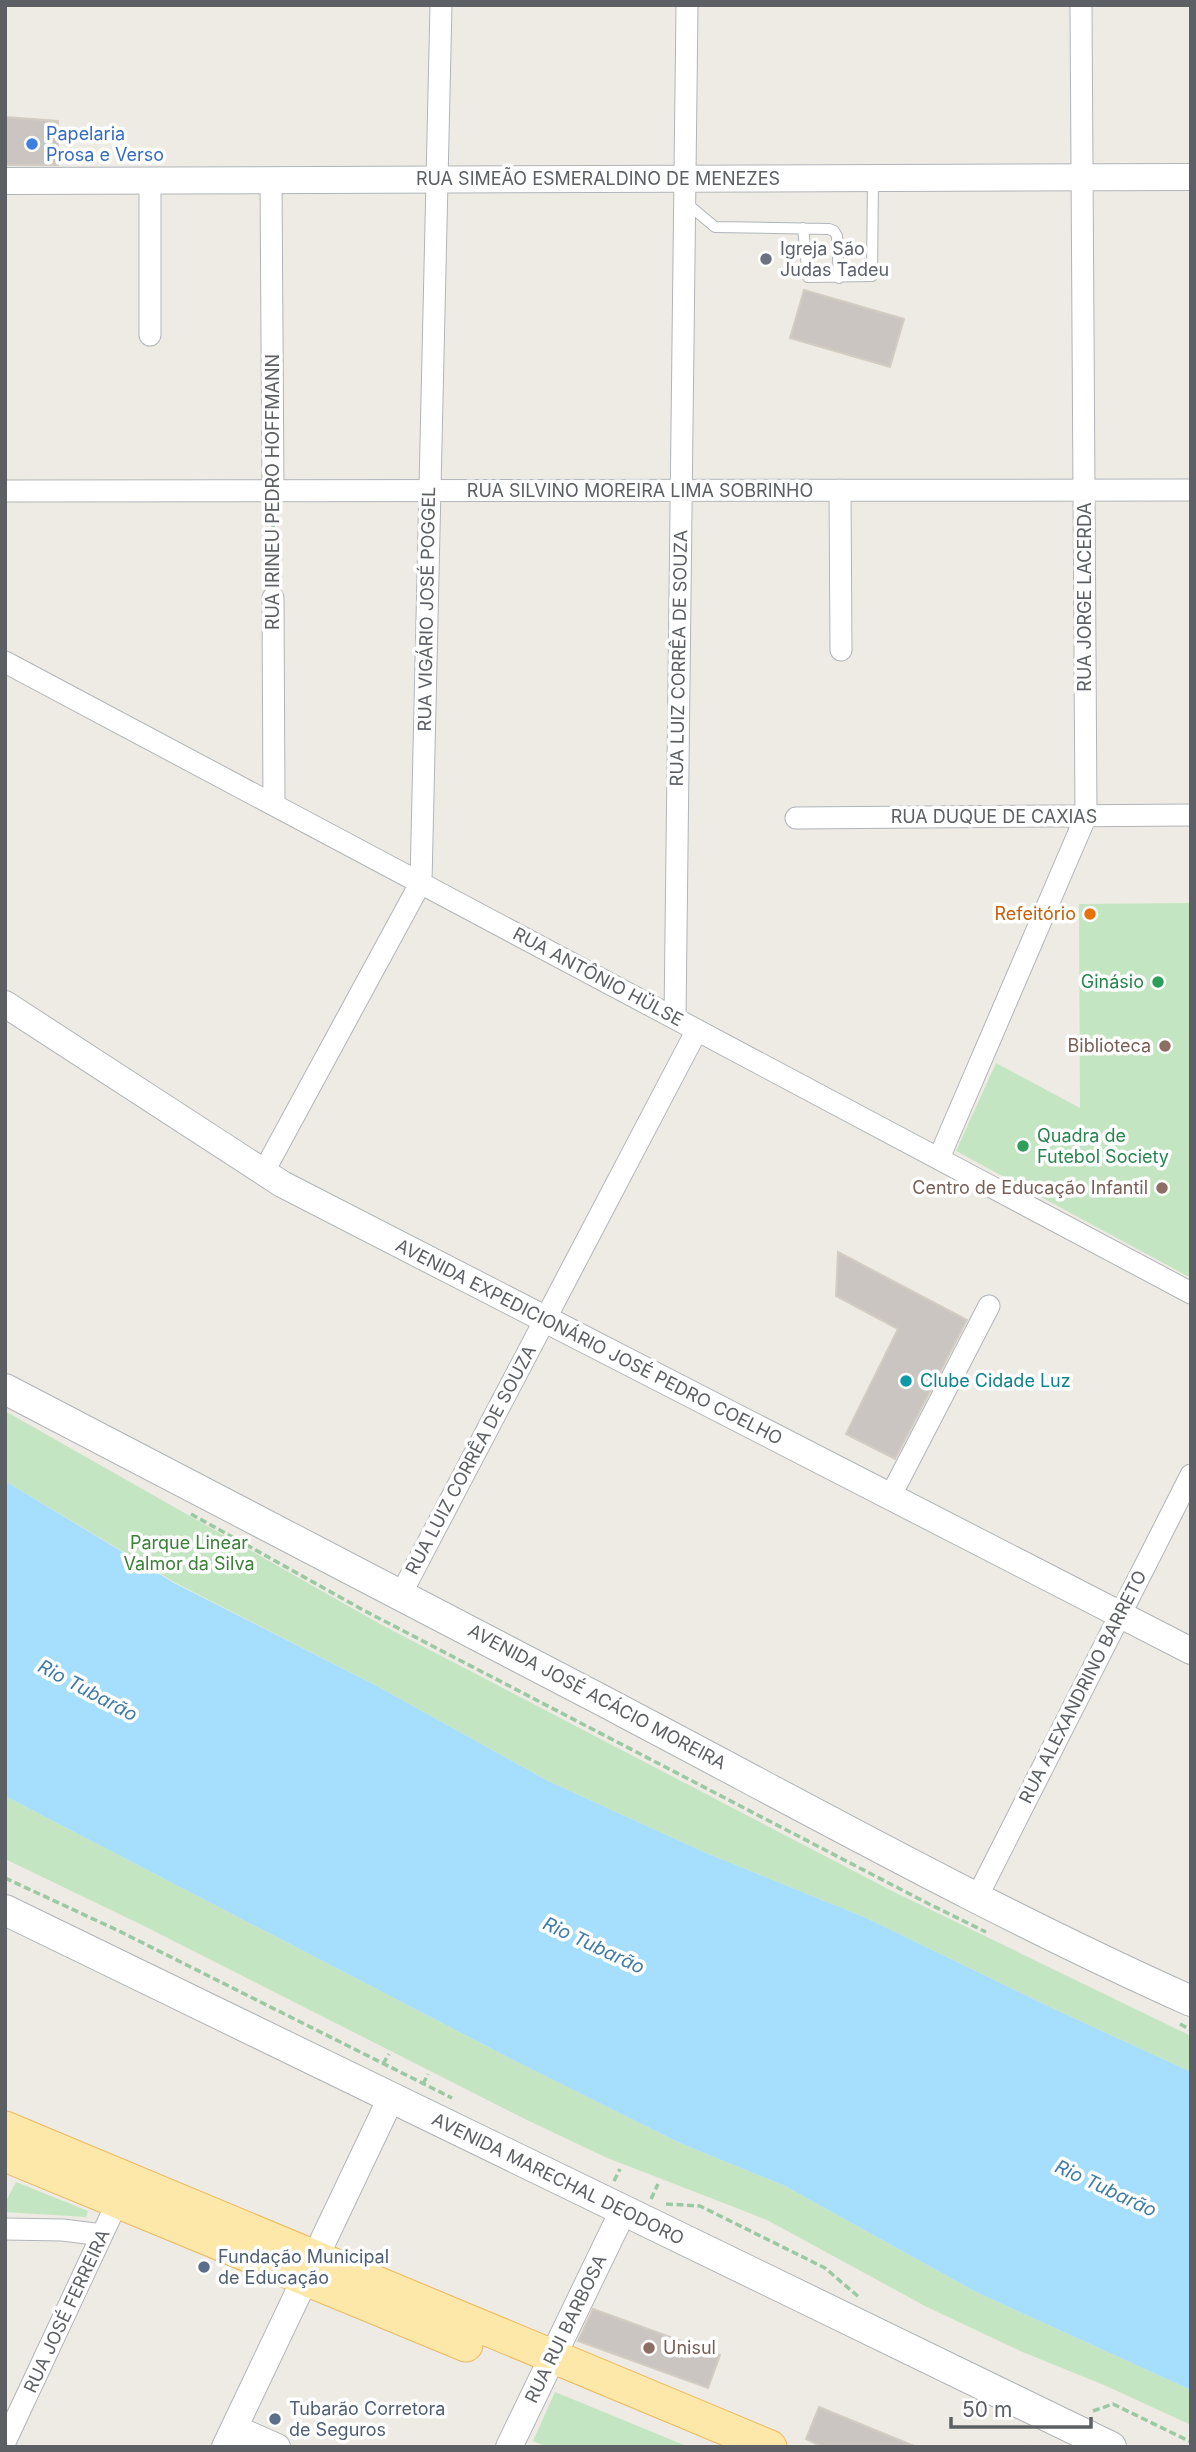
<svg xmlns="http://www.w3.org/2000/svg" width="1196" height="2452" viewBox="0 0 1196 2452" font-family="Inter,sans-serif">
  <rect width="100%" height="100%" fill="#eeebe4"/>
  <path fill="#c4e5c1" d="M1191,903V1278L956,1151L996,1063L1080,1108L1079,904Z
    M5,1411L380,1624L894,1892L1191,2036V2072L1054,2009L864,1917L706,1853L548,1781L375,1685L174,1582L5,1481Z
    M5,1796L519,2063L680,2143L785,2186L976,2292L1191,2390V2425L1104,2385L1020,2351L925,2306L767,2220L605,2157L527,2120L142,1925L5,1859Z
    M16,2182L88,2211L86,2217L5,2212V2203Z
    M555,2392L689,2447H547L533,2441Z"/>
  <path fill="#a5dffd" d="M5,1481L174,1583L375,1685L548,1781L706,1853L864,1917L1054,2009L1191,2072V2390L976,2292L785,2186L680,2143L519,2063L5,1796Z"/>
  <path fill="#cac5c1" stroke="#d3ccc2" stroke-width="2" d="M5,117L58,121V165H5Z
    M804,290L904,319L890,367L790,338Z
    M838,1252L967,1320L895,1459L846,1434L898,1329L836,1296Z
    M593,2309L720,2355L708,2388L578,2341Z
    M819,2407L914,2446V2447H823L806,2439Z"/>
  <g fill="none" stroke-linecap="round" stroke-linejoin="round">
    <defs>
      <path id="service" d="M685,202L715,227L829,229L834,231L837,236L839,278
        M803,228L808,277L872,276L873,178"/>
      <path id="minor" d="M271,180L273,491
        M150,335V180
        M840,490L841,650
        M5,491L1191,490
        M273,598L274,804
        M5,662L1191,1293
        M796,818L1191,815
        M675,1018L687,5
        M939,1158L1086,816L1081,5
        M263,1173L421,882L441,5
        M890,1497L989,1306
        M401,1594L697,1030
        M976,1899L1191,1475
        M5,2229L63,2230L102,2235
        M5,2442L123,2190"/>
      <path id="tertiary" d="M5,181L1191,177
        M5,1004L282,1184L1191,1651
        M234,2428L277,2447
        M225,2447L391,2098
        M509,2447L623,2211"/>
      <path id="secondary" d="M5,1389C218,1499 430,1609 641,1721C823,1817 1003,1917 1191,2001
        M5,1910L1111,2447"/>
      <path id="primary" d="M5,2128L770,2447
        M5,2155L466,2345"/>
    </defs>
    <use href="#service" stroke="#b1b5b9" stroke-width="12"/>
    <use href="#minor" stroke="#b1b5b9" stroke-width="23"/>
    <use href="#tertiary" stroke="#b1b5b9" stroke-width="28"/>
    <use href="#secondary" stroke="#b0b4b9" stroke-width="32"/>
    <use href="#primary" stroke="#eeb85d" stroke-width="35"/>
    <path stroke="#9bc9a3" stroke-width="3.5" stroke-dasharray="7 3.5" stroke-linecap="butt" d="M273,511V580
      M191,1514L365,1611L929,1904L986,1932
      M5,1878L117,1930L452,2098
      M1180,2024L1191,2030
      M383,2064L389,2054
      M423,2084L428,2074
      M614,2181L620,2169
      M651,2199L658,2184
      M666,2204L700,2206L825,2268L860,2298
      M1093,2411L1113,2404L1191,2442
      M1024,2446L1025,2447"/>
    <use href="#service" stroke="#fff" stroke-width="10"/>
    <use href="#minor" stroke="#fff" stroke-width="21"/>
    <use href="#tertiary" stroke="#fff" stroke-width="26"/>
    <use href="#secondary" stroke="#fff" stroke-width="30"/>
    <use href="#primary" stroke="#fde8aa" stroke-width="33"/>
  </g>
  <circle fill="#3f7fe0" stroke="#fff" stroke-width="2.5" cx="32" cy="144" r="7"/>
  <circle fill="#6b7280" stroke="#fff" stroke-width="2.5" cx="766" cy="259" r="7"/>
  <circle fill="#e8710a" stroke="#fff" stroke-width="2.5" cx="1090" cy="914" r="7"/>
  <g fill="#2e9e5b" stroke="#fff" stroke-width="2.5">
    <circle cx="1158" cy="982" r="7"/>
    <circle cx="1023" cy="1146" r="7"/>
  </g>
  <g fill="#8d6e63" stroke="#fff" stroke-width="2.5">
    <circle cx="1165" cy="1046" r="7"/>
    <circle cx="1162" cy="1188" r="7"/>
    <circle cx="649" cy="2348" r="7"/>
  </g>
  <circle fill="#0f9aa8" stroke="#fff" stroke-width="2.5" cx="906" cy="1381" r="7"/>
  <g fill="#5c6f8a" stroke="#fff" stroke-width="2.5">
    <circle cx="204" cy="2267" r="7"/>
    <circle cx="275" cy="2419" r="7"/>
  </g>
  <g text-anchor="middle" stroke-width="7" stroke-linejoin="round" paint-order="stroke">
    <g font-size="18" fill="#366cbe" stroke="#fff" text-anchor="start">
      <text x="46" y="140">Papelaria<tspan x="46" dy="21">Prosa e Verso</tspan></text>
    </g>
    <g font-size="18" fill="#5c6064" stroke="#fff">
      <text x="598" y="185">RUA SIMEÃO ESMERALDINO DE MENEZES</text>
      <text x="640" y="497">RUA SILVINO MOREIRA LIMA SOBRINHO</text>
      <text transform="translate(273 492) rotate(-90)" y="6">RUA IRINEU PEDRO HOFFMANN</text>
      <text transform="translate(1085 597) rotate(-90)" y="6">RUA JORGE LACERDA</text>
      <text transform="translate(427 609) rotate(-89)" y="6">RUA VIGÁRIO JOSÉ POGGEL</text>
      <text transform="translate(679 658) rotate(-89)" y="6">RUA LUIZ CORRÊA DE SOUZA</text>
      <text x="994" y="823">RUA DUQUE DE CAXIAS</text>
      <text transform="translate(598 977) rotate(28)" y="6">RUA ANTÔNIO HÜLSE</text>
      <text transform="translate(589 1342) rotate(27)" y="6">AVENIDA EXPEDICIONÁRIO JOSÉ PEDRO COELHO</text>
      <text transform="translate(471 1460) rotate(-62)" y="6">RUA LUIZ CORRÊA DE SOUZA</text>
      <text transform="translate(1083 1687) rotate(-63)" y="6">RUA ALEXANDRINO BARRETO</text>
      <text transform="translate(597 1697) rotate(28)" y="6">AVENIDA JOSÉ ACÁCIO MOREIRA</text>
      <text transform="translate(558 2179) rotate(26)" y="6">AVENIDA MARECHAL DEODORO</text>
      <text transform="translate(67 2311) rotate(-65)" y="6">RUA JOSÉ FERREIRA</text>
      <text transform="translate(566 2329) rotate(-64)" y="6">RUA RUI BARBOSA</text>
    </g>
    <g font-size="18" fill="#5b616d" stroke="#fff" text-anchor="start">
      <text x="780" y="255">Igreja São<tspan x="780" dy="21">Judas Tadeu</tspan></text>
    </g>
    <g font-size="18" fill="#c56008" stroke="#fff" text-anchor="end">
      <text x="1076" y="920">Refeitório</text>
    </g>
    <g font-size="18" fill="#27864d" stroke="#fff" text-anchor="end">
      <text x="1144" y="988">Ginásio</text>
      <text x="1037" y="1142" text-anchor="start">Quadra de<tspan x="1037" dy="21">Futebol Society</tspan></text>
    </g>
    <g font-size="18" fill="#785e54" stroke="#fff" text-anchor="end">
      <text x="1151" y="1052">Biblioteca</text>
      <text x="1148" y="1194">Centro de Educação Infantil</text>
      <text x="663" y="2354" text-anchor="start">Unisul</text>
    </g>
    <g font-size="18" fill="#0d838f" stroke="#fff" text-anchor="start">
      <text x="920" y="1387">Clube Cidade Luz</text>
    </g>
    <g font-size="18" fill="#3a8136" stroke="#fff">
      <text x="189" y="1549">Parque Linear<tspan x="189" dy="21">Valmor da Silva</tspan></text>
    </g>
    <g font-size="18" fill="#4e5e75" stroke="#fff" text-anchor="start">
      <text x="218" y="2263">Fundação Municipal<tspan x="218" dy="21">de Educação</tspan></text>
      <text x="289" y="2415">Tubarão Corretora<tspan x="289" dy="21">de Seguros</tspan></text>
    </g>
    <g font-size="19" font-style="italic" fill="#3f7ba7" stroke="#fff">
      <text transform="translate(88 1690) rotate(28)" y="7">Rio Tubarão</text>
      <text transform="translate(594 1945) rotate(25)" y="7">Rio Tubarão</text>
      <text transform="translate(1106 2188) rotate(25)" y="7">Rio Tubarão</text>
    </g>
  </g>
  <rect width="1196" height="2452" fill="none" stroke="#5c6064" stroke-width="14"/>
  <path d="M951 2417v10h140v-10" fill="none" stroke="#5c6064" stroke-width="3.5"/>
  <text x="962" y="2417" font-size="21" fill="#5c6064" stroke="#ffffff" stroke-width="5" paint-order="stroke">50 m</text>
</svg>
